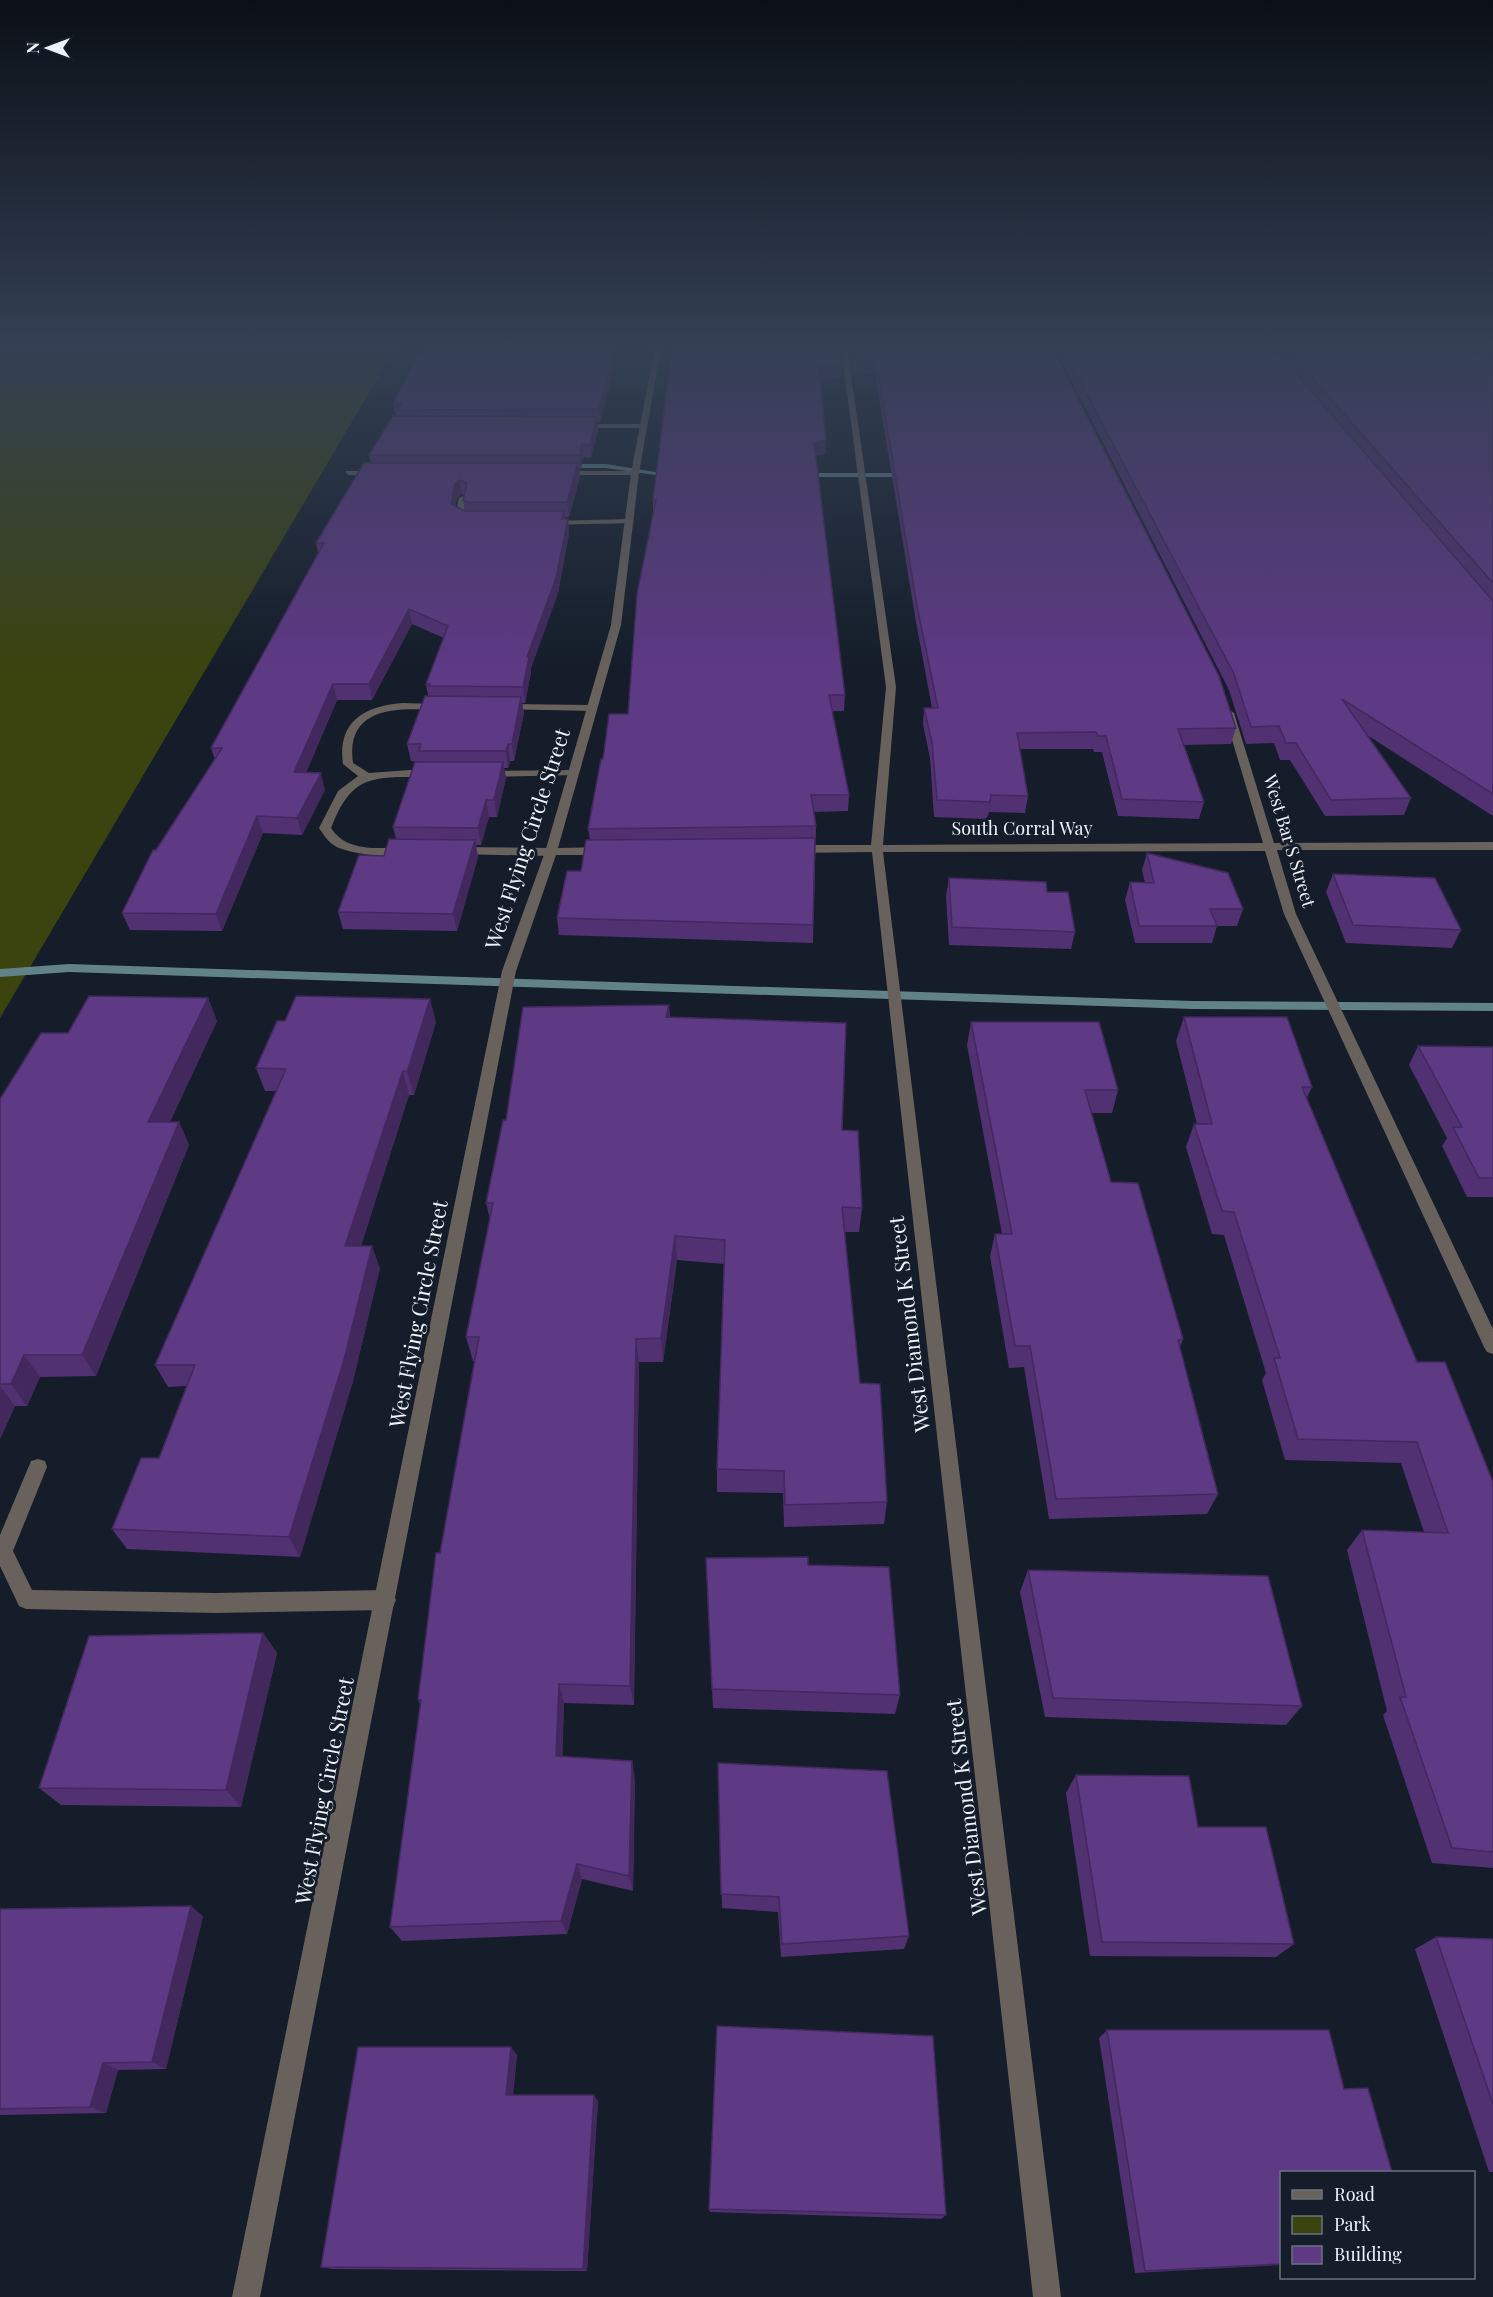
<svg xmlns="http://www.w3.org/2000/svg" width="1493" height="2297" viewBox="0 0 1493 2297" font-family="'Playfair Display',serif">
  <rect width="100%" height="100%" fill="#141d29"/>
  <path fill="#3b430f" d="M0,347H396L0,1018Z"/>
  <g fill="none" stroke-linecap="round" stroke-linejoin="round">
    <path fill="#618387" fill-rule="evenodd" d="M559,464H606L680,476L676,478L606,468H562Z
      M796,473H913L917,475L913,477H799Z
      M69,964L1193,1001L1493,1003V1011L1193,1009L69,972L0,977V969Z"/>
    <path fill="#68615c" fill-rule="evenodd" d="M578,424H644L648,426L644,428H575Z
      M345,471H377L381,473L377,475H348Z
      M560,471H635L639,473L635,475H557Z
      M463,496L467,498L463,516L472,521L468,523L455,517L459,498Z
      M630,519L634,521L633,523L549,525L545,523L549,521Z
      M402,703L439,704L444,707L439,710C399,708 345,705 353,763L369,773L410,770L430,771L435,774C429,779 421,777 413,777C365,776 349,782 331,828C347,853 380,848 407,847L413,851C401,861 348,854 335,846C327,841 324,835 319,828L338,791L358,776L343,764C337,722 364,706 402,703Z
      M502,704L592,705L597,708L592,711L498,709L497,707Z
      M573,770L577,771V775L484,777L479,774L484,771Z
      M458,847L551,848L557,852L551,856L454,854L452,851Z
      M38,1459L45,1461L47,1467L13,1551L32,1590L216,1593L386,1590L393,1593L396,1600L393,1607L386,1610L216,1613L26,1609L19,1606L0,1566V1535L31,1461Z"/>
    <path fill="#68615c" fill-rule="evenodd" d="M655,347H661L639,473L621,625L558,848L605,847L611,851L605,855H556L516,971L260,2297H232L502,971L545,852L611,625L631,473Z
      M841,347H847L896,687L883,845L1263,843L1224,713L1229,710L1234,713L1274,843L1493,842V850H1277L1296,914L1493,1329V1354L1487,1352L1484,1347L1284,914L1265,851L883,852L1061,2297H1033L872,852L797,853L791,849L797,845H871L886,687Z"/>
  </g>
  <path fill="#513172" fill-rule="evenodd" d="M619,347L600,422H597L598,430L591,458L583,457L581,469H579L580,477L569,517H565V519H568L569,534L558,593L531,668V673L525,703H522L524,713L514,761H510L508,768H504L506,778L497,817H489L481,845H476L478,857L457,931L343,929L338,912L384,856L396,839L393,827L421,762L411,761L407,744L428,696L426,684L444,638L412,624L372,700H337L306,773L325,790L302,835L263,833L222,931L130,930L122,913L156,850L215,760L211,748L318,553L316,543L371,463L369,455L396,416L393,404ZM462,494L464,495L463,500L465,511L455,506L457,498Z
    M672,347L843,377L821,380L826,440V454L816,455L845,695L844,711H832L849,795L848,811L814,812L816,826L813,943L559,935L557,918L581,871L590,840L588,829L603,759L628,714L653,511V500Z
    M847,347H1052L1236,728L1231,744L1184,745L1204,802L1199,819L1118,816L1102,752H1094L1093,749H1019L1028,796L1025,813L989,812L987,819L934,817L930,758L923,724L924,708H932L916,622L875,373L853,376Z
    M1054,347H1493V816L1367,735L1411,798L1404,815L1325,816L1290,760H1280L1274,743L1246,744L1229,690Z
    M1147,853L1243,909L1237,926H1217L1212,943H1135L1125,900L1130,882L1145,883L1142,870Z
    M1333,874L1461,930L1452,948L1346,943L1326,892Z
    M949,878L1075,932L1071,949L949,945L946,896Z
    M208,998L217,1021L170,1122H179L189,1145L96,1376L40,1377L27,1406H15L0,1439V1099L68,1033Z
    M669,1005L670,1017L842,1130L862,1208L859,1232H845L860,1383L887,1502L884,1524L784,1527L783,1493L717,1492V1469L724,1264L677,1260L663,1362H639L634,1705L564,1703L562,1756L635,1779L633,1891L582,1879L567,1934L402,1941L390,1927L420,1704L418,1700L440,1553L475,1361H473L466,1337L490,1219L486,1203L506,1120Z
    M1184,1017L1312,1087L1307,1098L1417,1362L1493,1482V1868L1432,1863L1383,1715L1387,1711L1347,1550L1362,1530L1424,1532L1401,1463L1285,1460L1262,1380L1266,1373L1224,1235L1212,1234L1186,1147L1194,1124H1197L1176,1041Z
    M436,1022L414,1095H409L361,1246L380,1268L353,1381L300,1557L127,1549L112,1529L159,1458L187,1386L168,1387L155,1365L276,1091H265L256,1068Z
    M971,1022L1118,1090L1112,1113H1091L1111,1182L1183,1339L1180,1347L1218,1494L1207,1514L1049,1519L1024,1367L1009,1368L990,1256L995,1234H1002L967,1045Z
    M1418,1046L1493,1047V1198L1492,1197H1467L1442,1146L1447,1138L1409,1065Z
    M706,1558L900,1695L895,1714L713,1708Z
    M1028,1570L1302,1706L1286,1725L1045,1717L1020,1592Z
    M263,1633L277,1653L241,1807L61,1805L39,1788Z
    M718,1763L909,1936L904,1949L781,1957L778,1912L722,1908Z
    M1076,1775L1198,1827L1294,1944L1276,1957L1090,1956L1066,1793Z
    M0,1909L203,1916L166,2069L118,2070L106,2113L0,2115Z
    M1436,1937L1493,1939V2172H1489L1415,1949Z
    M1107,2030L1281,2172V2265L1135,2273L1099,2038Z
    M517,2055L513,2095L598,2101L587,2271L332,2269L321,2267Z
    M709,2209L946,2215L941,2219L710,2212Z"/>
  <path fill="#42285c" d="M615,347H619L600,422L599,409Z
    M876,360L875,373L853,376L854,363Z
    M843,364V377L819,380V367Z
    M597,417L598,430L591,458L590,445Z
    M826,440V454L814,456V442Z
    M582,444L583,457L581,469L580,455Z
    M578,463L580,477L569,517L567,502Z
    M460,480L462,494L457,498L453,518L451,504L455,483Z
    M564,511L566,525L561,519Z
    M568,519L569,534L558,593L531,668V673L525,703L523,687L527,657Z
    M409,609L412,624L372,700L369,684Z
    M333,684L337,700L299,789L294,772Z
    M521,697L524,713L514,761L512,744Z
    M508,744L510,761L508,768L506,751Z
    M503,762L506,778L497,817L494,800Z
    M321,773L325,790L302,835L297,818Z
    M486,800L489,817L481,845L478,828Z
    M257,816L263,833L222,931L216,914Z
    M475,840L478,857L457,931L453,914Z
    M208,998L217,1021L159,1145L148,1122Z
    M430,999L436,1022L414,1095L407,1072Z
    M669,1005L670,1030L666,1017Z
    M403,1071L409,1095L354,1268L345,1246Z
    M179,1122L189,1145L96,1376L82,1355Z
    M675,1236L677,1260L663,1362L661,1338Z
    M372,1246L380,1268L353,1381L300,1557L289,1537Z
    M636,1339L639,1362L634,1705L630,1686Z
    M24,1355L40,1377L27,1406L11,1384Z
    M0,1386L15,1406L0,1439Z
    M263,1633L277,1653L241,1807L226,1790Z
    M559,1684L564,1703L562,1774L556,1756Z
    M632,1761L635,1779L633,1891L629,1876Z
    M577,1864L582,1879L567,1934L561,1921Z
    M191,1906L203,1916L166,2069L152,2062Z
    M511,2047L517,2055L512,2101L506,2095Z
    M103,2063L118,2070L106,2113L90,2107Z
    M594,2095L598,2101L587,2271L583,2269Z"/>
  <path fill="#5e3984" stroke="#42285c" stroke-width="1.5" d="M422,347H615L599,409L397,410L401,404H393Z
    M672,347H841L843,364L819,367L826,440L814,442L845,695H829L849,795H811L816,826L588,829L601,759H603L609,714H628L637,594L656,500H653Z
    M851,347H1052L1219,676L1236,728L1178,729L1204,802L1122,799L1106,736H1098L1096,732L1017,733L1028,796L991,795L990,802L937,800L932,742L924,708H938L917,606L876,360L854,363Z
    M1062,347H1273L1493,601V794L1342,699L1411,798L1331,800L1296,743H1286L1279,726L1251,727L1234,674Z
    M1285,347H1471L1493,364V583Z
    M1483,347H1493V356Z
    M393,416L597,417L590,445L582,444L580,455H369Z
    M364,463H578L567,502H467L463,500L467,483L460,480L455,483L451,504L465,511H564L561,519H568L556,578L527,657H529L523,687L429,686L430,684H426L448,626L409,609L369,684H333L294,772L321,773L297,818L257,816L216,914L122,913L153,850H156L222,748H211L324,543H316Z
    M425,696L521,697L512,744H508L506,751H419L421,744H407Z
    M415,762H503L494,800H486L478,828L393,827Z
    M815,838L813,925L557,918L567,871H581L586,840Z
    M389,839L475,840L453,914L338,912L359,855L384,856Z
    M1147,853L1228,873L1243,909H1210L1217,926H1139L1130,882L1154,883Z
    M1333,874L1435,878L1461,930L1353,925Z
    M949,878L1046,882L1047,892H1068L1075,932L952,927Z
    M89,996L208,998L148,1122H179L82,1355H24L11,1384H0V1099L41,1033H68Z
    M296,996L430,999L407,1072L403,1071L345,1246H372L344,1360L289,1537L112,1529L141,1458H159L195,1365H155L286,1069L256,1068L277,1021H285Z
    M669,1005L666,1017L846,1023L842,1130L858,1131L862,1208L842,1207L860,1383L880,1384L887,1502L785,1505L784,1471L717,1469L725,1240L675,1236L661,1338L636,1339L630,1686L559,1684L556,1756L632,1761L629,1876L577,1864L561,1921L390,1927L421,1700H418L436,1553H440L479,1337H466L493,1203H486L503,1120H506L523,1007Z
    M1184,1017H1287L1312,1087H1302L1417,1362H1445L1493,1482V1852L1452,1848L1400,1697H1406L1362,1530L1448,1533L1417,1442L1298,1439L1274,1358H1280L1234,1212L1222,1211L1194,1124H1212Z
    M971,1022H1099L1118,1090H1085L1111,1182L1138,1183L1183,1339L1178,1340L1218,1494L1056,1499L1030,1346H1015L995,1234H1012Z
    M1418,1046L1493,1047V1178H1479L1453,1127H1462Z
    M808,1557V1565L889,1567L900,1695L712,1689L706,1558Z
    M1028,1570L1268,1576L1302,1706L1053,1698Z
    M263,1633L226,1790L39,1788L89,1636Z
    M718,1763L887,1771L909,1936L782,1944L779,1897L721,1894Z
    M1076,1775L1189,1776L1198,1827H1266L1294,1944L1102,1942Z
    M191,1906L152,2062L103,2063L90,2107L0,2109V1909Z
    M1436,1937L1493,1939V2104Z
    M717,2026L933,2036L946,2215L709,2209Z
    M1107,2030H1329L1344,2089L1368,2088L1392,2172H1281V2264L1145,2271Z
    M358,2047H511L506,2095H594L583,2269L321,2267Z"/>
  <linearGradient id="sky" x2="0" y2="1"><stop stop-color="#0b1017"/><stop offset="0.52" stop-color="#344054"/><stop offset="1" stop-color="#344054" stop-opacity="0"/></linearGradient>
  <rect width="1493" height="668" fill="url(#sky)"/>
  <g text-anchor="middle" stroke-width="6" stroke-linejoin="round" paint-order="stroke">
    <g font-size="18" fill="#ecf3fb" stroke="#141d29">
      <text x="1022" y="835">South Corral Way</text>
      <text transform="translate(1289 841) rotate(73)" y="6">West Bar S Street</text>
    </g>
    <g font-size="21" fill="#ecf3fb" stroke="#141d29">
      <text transform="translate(528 839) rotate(-72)" y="7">West Flying Circle Street</text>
      <text transform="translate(419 1314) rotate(-79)" y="7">West Flying Circle Street</text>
      <text transform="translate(910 1324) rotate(-97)" y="7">West Diamond K Street</text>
      <text transform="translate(325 1791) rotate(-79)" y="7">West Flying Circle Street</text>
      <text transform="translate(967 1807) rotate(-97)" y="7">West Diamond K Street</text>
    </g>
  </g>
  <rect x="1280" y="2171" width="195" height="108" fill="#141d29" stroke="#6a737d" stroke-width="1.5"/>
  <rect x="1292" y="2190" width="30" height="9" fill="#68615c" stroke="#6a737d" stroke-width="1.5"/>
  <text x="1334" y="2201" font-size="18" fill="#ecf3fb">Road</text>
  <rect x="1292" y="2216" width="30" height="18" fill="#3b430f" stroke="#6a737d" stroke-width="1.5"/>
  <text x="1334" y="2231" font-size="18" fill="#ecf3fb">Park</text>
  <rect x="1292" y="2246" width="30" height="18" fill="#5e3984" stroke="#6a737d" stroke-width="1.5"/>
  <text x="1334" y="2261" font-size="18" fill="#ecf3fb">Building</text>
  <g transform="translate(48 48) rotate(270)" stroke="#141d29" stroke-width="4.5" paint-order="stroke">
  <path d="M0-4.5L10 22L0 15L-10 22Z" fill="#ecf3fb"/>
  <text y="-9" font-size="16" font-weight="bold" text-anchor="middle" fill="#ecf3fb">N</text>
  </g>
</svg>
